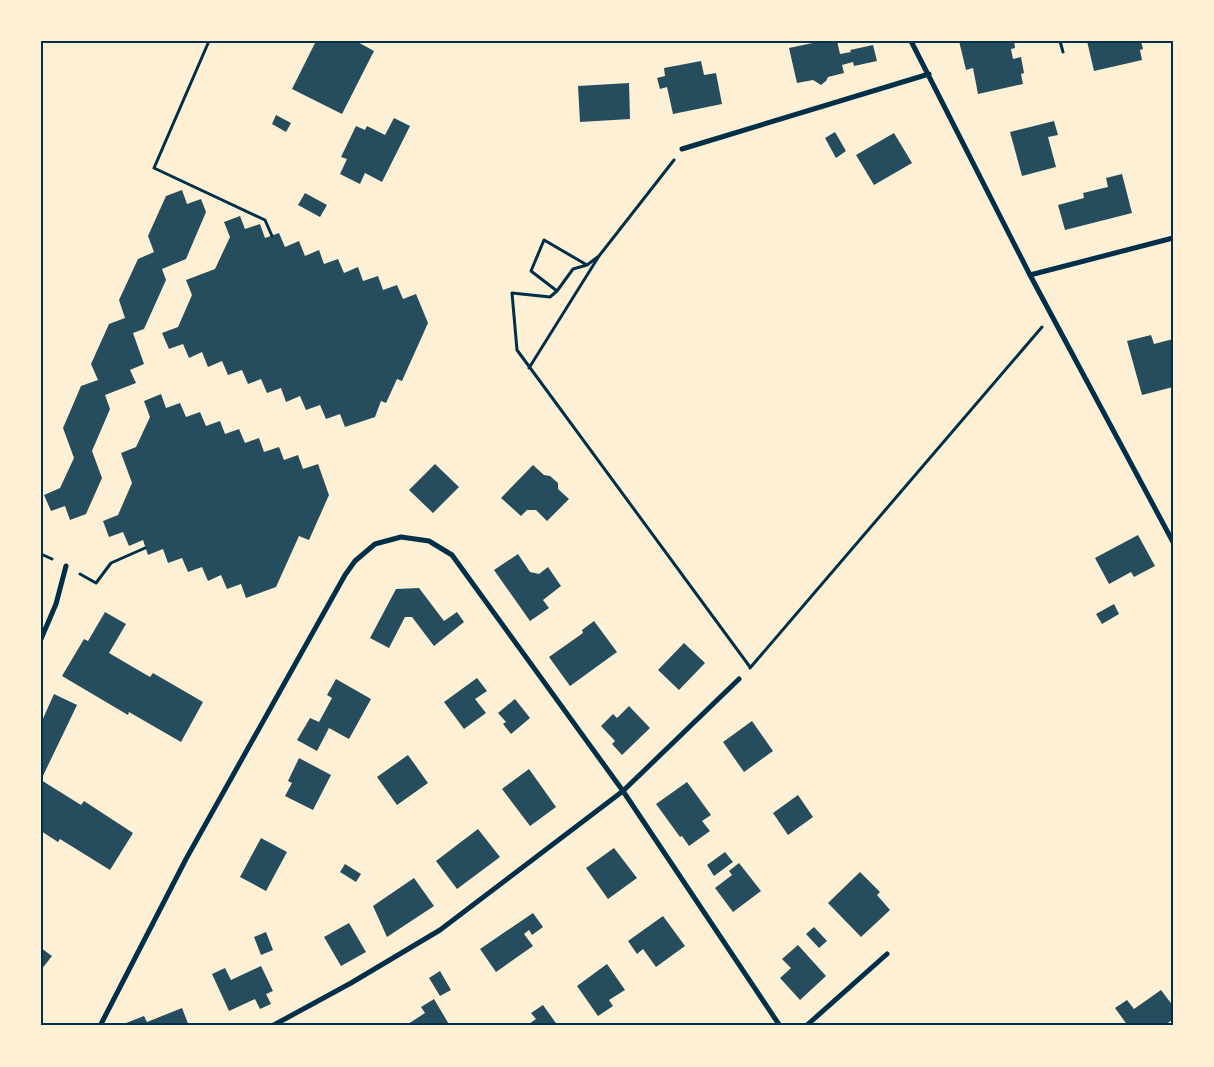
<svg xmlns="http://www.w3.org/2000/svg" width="1214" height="1067" viewBox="0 0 1214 1067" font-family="Montserrat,sans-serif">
  <rect width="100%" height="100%" fill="#fdf0d5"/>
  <path fill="#264d5e" d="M316,41H356L374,51L342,114L292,89Z
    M822,41H837L840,54L851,52L850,50L873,45L877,61L854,66L853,62L842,65L844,73L828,77L826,81L821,85L813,80L797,83L789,48Z
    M959,41H1014L1015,48L1011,49L1013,59L1021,57L1024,73L1021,74L1023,84L978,94L973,68L966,70Z
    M1087,41H1141L1143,49L1140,50L1142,60L1094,71Z
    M701,61L704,75L716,73L722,104L673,114L667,87L660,89L657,78L665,76L664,68Z
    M629,83L630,119L580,122L578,86Z
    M276,115L291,123L286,132L272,124Z
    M394,118L410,126L382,182L365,173L360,184L340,174L347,159L341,157L356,126L365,130L367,126L385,135Z
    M1054,121L1058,135L1048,137L1056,167L1022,176L1010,132Z
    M835,132L846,151L836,158L825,138Z
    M894,133L912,163L874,185L856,155Z
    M1122,174L1132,213L1065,230L1058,205L1084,198L1083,193L1108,187L1106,178Z
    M182,190L187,204L201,199L206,212L186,259L162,269L166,280L144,329L133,333L144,364L130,370L136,383L105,395L110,409L92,451L102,478L86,514L70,520L65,506L51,511L44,495L60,488L74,458L63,428L81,386L98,380L91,364L109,324L125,318L119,300L138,259L154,252L148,236L166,196Z
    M305,193L327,205L320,217L298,205Z
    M240,216L245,229L260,224L265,238L279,233L285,247L299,241L305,256L319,250L324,264L338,259L344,273L358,267L363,281L378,276L383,290L397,285L403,299L416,294L428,323L402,381L397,379L386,403L381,401L375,417L345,427L340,414L326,419L320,405L306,410L300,396L286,402L281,388L267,393L261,379L248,384L242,370L228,375L222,361L208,367L202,352L189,358L183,344L169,349L162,333L178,327L192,295L186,280L215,269L230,237L224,222Z
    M1151,335L1154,344L1173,339V387L1142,395L1127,341Z
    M161,394L166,408L180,403L186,417L200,412L206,426L220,421L225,434L239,429L245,443L259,438L264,452L279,447L284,460L298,455L303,469L318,464L329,495L309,540L299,536L276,587L246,598L241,584L227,589L221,575L208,581L202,567L188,572L182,558L168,563L163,549L148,555L143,540L129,546L123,532L109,537L103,521L118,515L132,483L121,453L136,447L150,417L144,401Z
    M435,464L459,487L433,513L409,490Z
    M533,465L544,475L550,476L558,483V489L569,499L547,521L536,510H527L521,516L501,498Z
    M1138,535L1155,566L1134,577L1131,572L1109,584L1095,558Z
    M518,554L530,572L539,574L548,567L561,586L543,600L549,608L530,621L494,570Z
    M419,588L444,621L457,612L464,622L434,646L412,617H405L389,648L370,638L396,589Z
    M1114,604L1119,614L1102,624L1096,614Z
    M105,612L126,624L109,653L150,677L153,673L203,702L181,742L129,712L128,715L62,676L84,639L88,641Z
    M594,621L617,652L570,686L549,657L583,633L582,630Z
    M684,643L705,663L679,690L658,670Z
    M477,678L487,691L475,699L486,713L464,729L444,702Z
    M336,679L371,699L349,739L329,728L317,751L297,740L310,718L319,722L332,698L327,695Z
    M54,694L77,705L41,780L81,805L84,801L133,833L110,870L60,839L58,842L41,831V723Z
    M515,699L530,718L511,734L503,724L506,722L498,713Z
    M629,706L650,728L622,755L612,744L615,741L601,726L613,714L617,718Z
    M752,721L773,751L744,772L723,742Z
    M408,755L428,783L397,805L377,777Z
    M299,758L331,775L313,810L285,796L292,783L288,781Z
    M529,769L556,807L530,826L502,789Z
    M687,782L711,815L702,821L710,831L689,846L682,836L680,837L656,804Z
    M798,795L813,817L788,835L773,813Z
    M478,829L500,857L457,889L436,861Z
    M261,838L287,852L266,891L240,877Z
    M614,848L637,878L608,899L586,868Z
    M725,852L733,862L714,876L707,865Z
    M739,863L761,891L733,912L715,888L732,875L729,871Z
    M345,864L361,874L356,882L340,872Z
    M860,872L880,892L877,895L890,910L861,937L828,903Z
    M414,878L434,906L387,937L373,906Z
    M533,913L543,927L532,935L529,930L524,934L533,946L496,972L480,949Z
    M663,916L685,946L656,967L643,949L637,954L628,941Z
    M349,923L366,952L341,966L324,937Z
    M814,927L827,941L819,948L806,934Z
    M266,932L273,950L261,955L254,937Z
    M798,945L826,976L800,1000L780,978L791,968L782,959Z
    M41,948L52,956L41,970Z
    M607,964L625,990L609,1000L613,1006L598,1016L577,986Z
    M261,966L273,991L266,994L271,1004L260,1009L255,999L229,1011L212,974L225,968L231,980Z
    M440,971L451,990L440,996L429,978Z
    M1161,990L1173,1006V1019L1164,1026H1128L1115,1008L1127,1000L1134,1009Z
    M434,999L450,1026H409L408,1024L425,1013L421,1007Z
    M543,1005L558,1026H526L536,1019L531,1013Z
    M182,1008L189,1026H127L126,1023L144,1016L147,1022Z"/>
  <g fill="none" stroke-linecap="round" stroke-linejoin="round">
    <path stroke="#003049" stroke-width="3" d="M209,41L154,168L265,220L272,236
      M1060,41L1063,52
      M599,256L587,265L573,269L557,291L550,297L512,293L517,350L750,667
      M557,291L531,271L544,240L587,265
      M529,368L599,256L674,160
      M41,554L52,559
      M80,574L96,583L111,563L145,548
      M750,668L1042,327"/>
    <path stroke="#003049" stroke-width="5" d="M911,41L1030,275L1173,542
      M682,149L929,74
      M1030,275L1173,238
      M41,639L56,604L66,566
      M100,1026L186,859L345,575L355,561L375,544L401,537L429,541L452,555L623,791L780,1026
      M272,1026L351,983L440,930L623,791L739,679
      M806,1026L887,954"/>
  </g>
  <rect width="1214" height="1067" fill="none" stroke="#fdf0d5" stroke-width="85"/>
  <rect x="42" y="42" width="1130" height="982" fill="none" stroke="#003049" stroke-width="2"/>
</svg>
